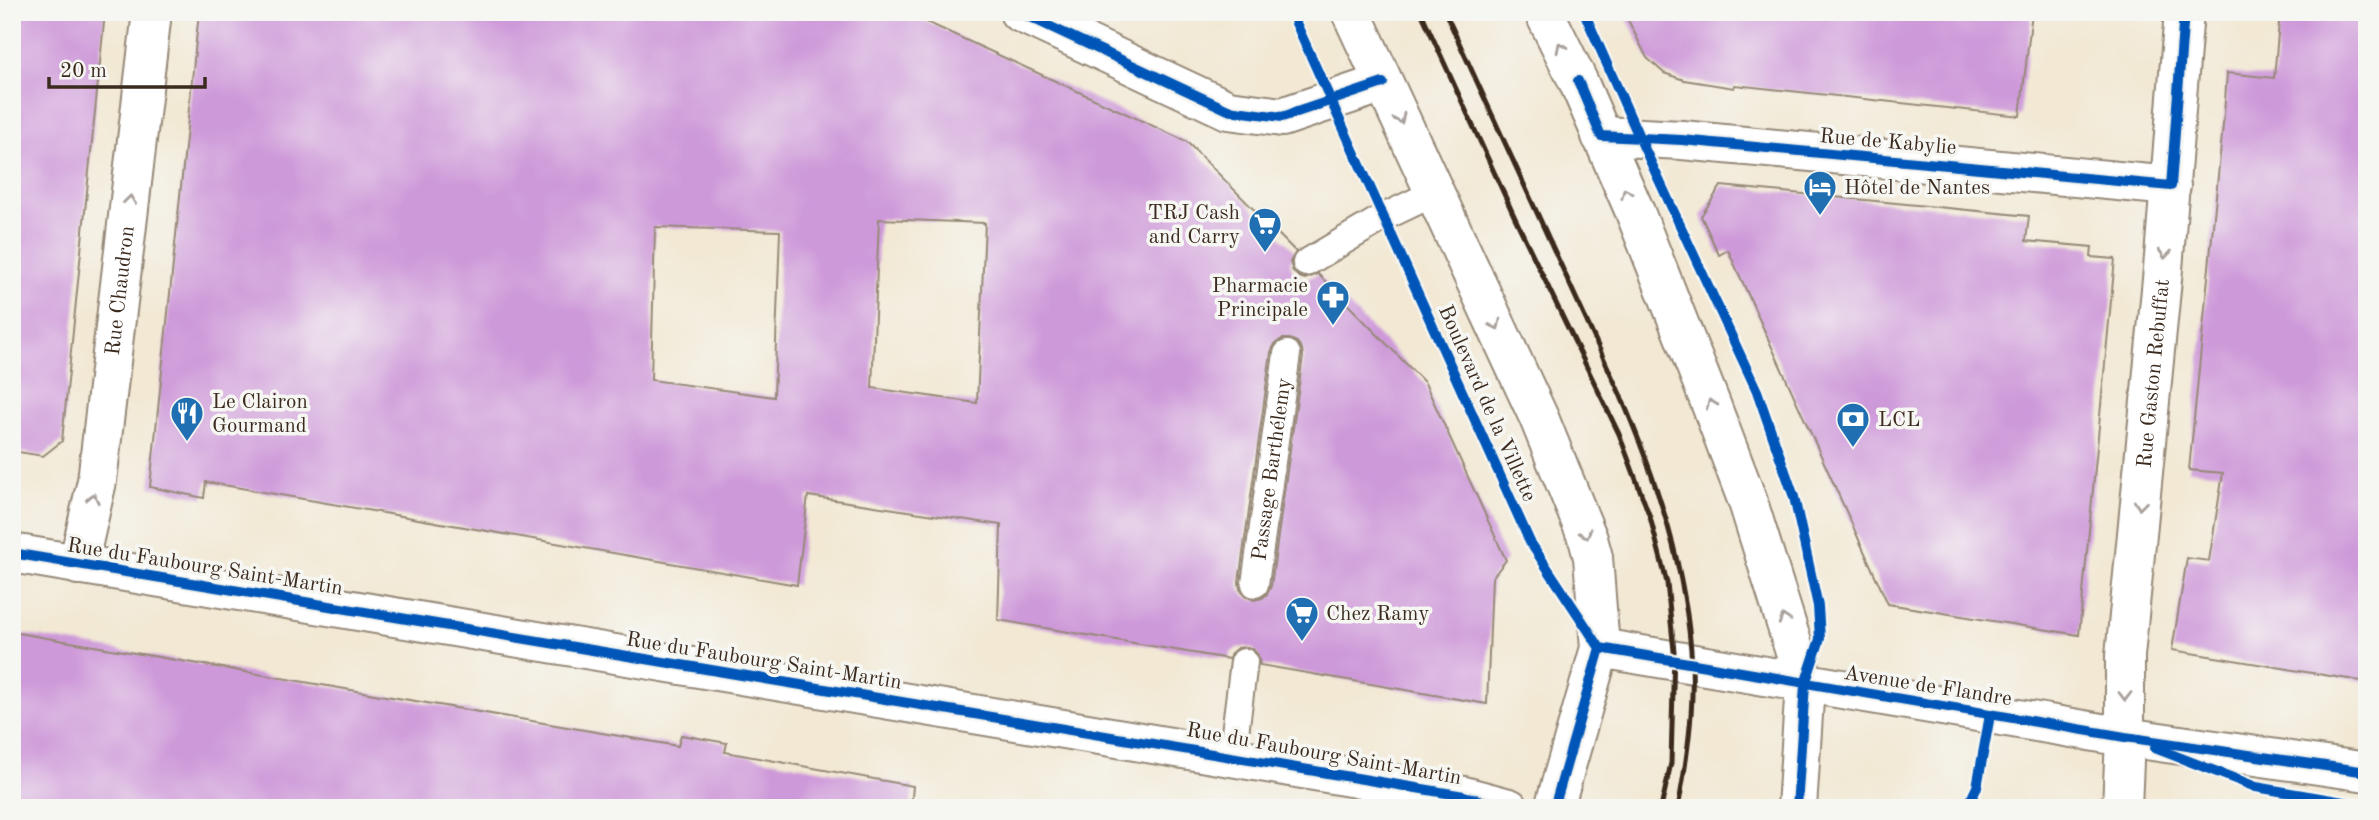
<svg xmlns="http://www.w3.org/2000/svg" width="2379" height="820" viewBox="0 0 2379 820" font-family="'Old Standard TT',serif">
  <rect width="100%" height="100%" fill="#f6f6f2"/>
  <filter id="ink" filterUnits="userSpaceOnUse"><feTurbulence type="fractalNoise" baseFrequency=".0143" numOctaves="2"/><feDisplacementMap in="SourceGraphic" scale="14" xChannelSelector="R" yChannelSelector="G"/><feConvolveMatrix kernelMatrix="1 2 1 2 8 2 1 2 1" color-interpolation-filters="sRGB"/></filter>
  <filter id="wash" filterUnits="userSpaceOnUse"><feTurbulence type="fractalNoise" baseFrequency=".00686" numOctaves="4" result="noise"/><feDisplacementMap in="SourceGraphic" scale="28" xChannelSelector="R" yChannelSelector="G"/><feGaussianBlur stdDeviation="1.57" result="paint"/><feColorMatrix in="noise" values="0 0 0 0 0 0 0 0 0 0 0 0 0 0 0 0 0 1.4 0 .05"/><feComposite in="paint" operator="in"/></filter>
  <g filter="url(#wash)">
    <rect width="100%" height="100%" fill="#f2e8d3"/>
    <g id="blocks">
      <path fill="#ce99d9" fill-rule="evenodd" d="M12,12H105L62,441L43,456L12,451Z
        M199,12H905L1186,141L1296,252L1290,262L1293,272L1299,277L1305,279L1318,274L1425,383L1506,560L1492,578L1487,704L1260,665L1258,655L1253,649L1247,647L1237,648L1231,653L1229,659L998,620L1001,525L808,496L797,585L206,482L204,498L150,487ZM879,219L985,223L977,403L872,388ZM655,227L780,231L774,397L651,380ZM1282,339H1290L1297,342L1302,349L1303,356L1271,586L1267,594L1262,598L1254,600L1245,596L1240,589L1239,582L1271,352L1275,344Z
        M1624,12H2032L2020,116L1735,85L1734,88L1684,80L1664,73L1647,58Z
        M2280,12H2367V682L2172,650L2187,558L2209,561L2223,473L2189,470L2224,115L2227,73L2274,78Z
        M1721,186L2029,216L2026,241L2092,247L2091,257L2115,259L2079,635L1888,604L1728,250L1719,255L1701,216Z
        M12,632L678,746L681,735L727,743L725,752L913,786L911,808H12Z"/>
    </g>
  </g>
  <g filter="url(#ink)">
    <use href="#blocks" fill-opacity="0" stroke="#968978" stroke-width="2"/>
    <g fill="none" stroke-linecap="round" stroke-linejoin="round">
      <defs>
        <g id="lane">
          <path d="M1306,263L1384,217L1434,193"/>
          <path id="s1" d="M1255,584L1287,354"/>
          <path d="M1232,757L1244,662"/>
        </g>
        <g id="street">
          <path d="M1019,12L1228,110L1282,117L1383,83"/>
          <path d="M1601,136L1682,140L2171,186"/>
          <path id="s2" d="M78,565L97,481L152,12"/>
          <path id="s3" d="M2122,808L2125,737V656L2163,269L2184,12"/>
        </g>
        <path id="secondary" d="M12,553L1464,796L1509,808"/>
        <path id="primary" d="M1351,12L1539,418L1588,539L1593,557L1600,648L1554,808
          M1544,12L1578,81L1635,212L1710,402L1748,502L1805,684L1797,808
          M1600,648L2125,737L2367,772"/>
      </defs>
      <use href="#lane" stroke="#968978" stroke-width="30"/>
      <use href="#street" stroke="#968978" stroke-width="42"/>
      <use href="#secondary" stroke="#968978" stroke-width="42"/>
      <use href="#primary" stroke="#968978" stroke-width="42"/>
      <use href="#lane" stroke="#fff" stroke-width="26"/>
      <use href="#street" stroke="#fff" stroke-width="38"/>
      <use href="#secondary" stroke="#fff" stroke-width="38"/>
      <use href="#primary" stroke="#fff" stroke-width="38"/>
      <path stroke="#3b2a1e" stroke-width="5" d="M1421,12L1515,218L1619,434L1650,517L1667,583L1674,651L1671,763L1661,808
        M1445,12L1620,394C1657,481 1687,570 1692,665C1694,712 1687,761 1678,808"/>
      <defs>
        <path id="cycleway" d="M1019,12L1228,110L1282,117L1383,83
          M1291,12L1530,542L1600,648L1554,808
          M1584,12L1640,139L1757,391L1794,497L1818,606L1820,639L1805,684L1797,808
          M1578,81L1601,136L1682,140L2171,186L2184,12
          M12,553L1464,796L1509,808
          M1600,648L2125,737L2367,772
          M2155,748L2256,787L2367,806
          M1967,808L1977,787L1990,715"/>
      </defs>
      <use href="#cycleway" stroke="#f6f6f2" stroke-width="15"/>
      <use href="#cycleway" stroke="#0057b8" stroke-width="10"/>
    </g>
    <defs><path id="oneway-chevron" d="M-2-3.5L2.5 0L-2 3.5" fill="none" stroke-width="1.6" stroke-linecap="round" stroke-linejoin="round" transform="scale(1.75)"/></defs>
    <g stroke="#a79f9a">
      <use href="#oneway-chevron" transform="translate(1561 47) rotate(-116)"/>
      <use href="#oneway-chevron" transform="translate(1400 119) rotate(65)"/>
      <use href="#oneway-chevron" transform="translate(1626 193) rotate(-114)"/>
      <use href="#oneway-chevron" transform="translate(130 200) rotate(-83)"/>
      <use href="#oneway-chevron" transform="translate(2165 254) rotate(95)"/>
      <use href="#oneway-chevron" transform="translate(1496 325) rotate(65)"/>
      <use href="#oneway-chevron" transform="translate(1711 404) rotate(-111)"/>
      <use href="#oneway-chevron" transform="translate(93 498) rotate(-78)"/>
      <use href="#oneway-chevron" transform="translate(2140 505) rotate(96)"/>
      <use href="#oneway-chevron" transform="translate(1586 534) rotate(70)"/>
      <use href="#oneway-chevron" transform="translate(1784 619) rotate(-108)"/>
      <use href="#oneway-chevron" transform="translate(2125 696) rotate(90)"/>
    </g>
  </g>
  <defs>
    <symbol id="hotel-pin" viewBox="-11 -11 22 30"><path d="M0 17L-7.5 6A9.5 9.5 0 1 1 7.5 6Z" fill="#1f6fb2" stroke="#f6f6f2"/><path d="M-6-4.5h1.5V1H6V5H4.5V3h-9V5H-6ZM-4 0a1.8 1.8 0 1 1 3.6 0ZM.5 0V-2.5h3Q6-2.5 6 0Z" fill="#fff"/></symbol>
    <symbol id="supermarket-pin" viewBox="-11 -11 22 30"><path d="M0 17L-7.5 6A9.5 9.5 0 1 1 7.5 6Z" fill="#1f6fb2" stroke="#f6f6f2"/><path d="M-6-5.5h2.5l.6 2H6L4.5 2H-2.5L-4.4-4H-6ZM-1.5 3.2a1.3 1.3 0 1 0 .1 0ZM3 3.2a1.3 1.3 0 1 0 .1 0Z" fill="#fff"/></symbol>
    <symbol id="pharmacy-pin" viewBox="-11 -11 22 30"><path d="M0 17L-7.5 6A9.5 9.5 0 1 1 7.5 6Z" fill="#1f6fb2" stroke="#f6f6f2"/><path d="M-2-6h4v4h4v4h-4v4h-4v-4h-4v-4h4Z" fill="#fff"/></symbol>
    <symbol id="restaurant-pin" viewBox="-11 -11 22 30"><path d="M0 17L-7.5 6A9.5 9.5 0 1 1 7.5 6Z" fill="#1f6fb2" stroke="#f6f6f2"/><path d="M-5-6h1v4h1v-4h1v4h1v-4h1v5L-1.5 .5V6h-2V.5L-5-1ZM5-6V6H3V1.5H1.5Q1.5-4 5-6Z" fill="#fff"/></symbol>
    <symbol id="bank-pin" viewBox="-11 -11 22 30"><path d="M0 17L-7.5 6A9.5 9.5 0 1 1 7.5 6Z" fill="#1f6fb2" stroke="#f6f6f2"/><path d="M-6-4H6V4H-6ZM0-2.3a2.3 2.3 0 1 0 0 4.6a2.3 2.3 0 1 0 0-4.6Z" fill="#fff"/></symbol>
  </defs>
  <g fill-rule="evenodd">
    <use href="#hotel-pin" x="1801" y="168" width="38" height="52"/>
    <use href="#supermarket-pin" x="1246" y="205" width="38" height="52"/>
    <use href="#pharmacy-pin" x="1314" y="278" width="38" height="52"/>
    <use href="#restaurant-pin" x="168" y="394" width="38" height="52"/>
    <use href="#bank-pin" x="1834" y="400" width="38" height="52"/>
    <use href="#supermarket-pin" x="1283" y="594" width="38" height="52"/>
  </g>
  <g text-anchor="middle" stroke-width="7" stroke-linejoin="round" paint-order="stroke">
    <g font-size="21" fill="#3b2a1e" stroke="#f6f6f2">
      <text transform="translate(1888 141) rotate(5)" y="7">Rue de Kabylie</text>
      <text dy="7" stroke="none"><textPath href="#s2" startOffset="278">Rue Chaudron</textPath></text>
      <text dy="7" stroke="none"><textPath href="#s3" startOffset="436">Rue Gaston Rebuffat</textPath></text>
      <text transform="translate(1488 403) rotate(66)" y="7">Boulevard de la Villette</text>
      <text dy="7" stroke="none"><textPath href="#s1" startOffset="116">Passage Barthélemy</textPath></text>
      <text transform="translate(205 566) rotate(9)" y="7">Rue du Faubourg Saint-Martin</text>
      <text transform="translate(764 660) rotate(9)" y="7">Rue du Faubourg Saint-Martin</text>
      <text transform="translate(1928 685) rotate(9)" y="7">Avenue de Flandre</text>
      <text transform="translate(1324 753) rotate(10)" y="7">Rue du Faubourg Saint-Martin</text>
    </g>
    <g font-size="21" fill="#3b2a1e" stroke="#f6f6f2" text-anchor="start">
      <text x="1844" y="194">Hôtel de Nantes</text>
      <text x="1240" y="219" text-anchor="end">TRJ Cash<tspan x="1240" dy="24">and Carry</tspan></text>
      <text x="1308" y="292" text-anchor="end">Pharmacie<tspan x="1308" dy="24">Principale</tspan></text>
      <text x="212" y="408">Le Clairon<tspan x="212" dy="24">Gourmand</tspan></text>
      <text x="1878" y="426">LCL</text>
      <text x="1326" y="620">Chez Ramy</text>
    </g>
  </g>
  <rect width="2379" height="820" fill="none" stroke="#f6f6f2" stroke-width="42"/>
  <path d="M49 77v10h156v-10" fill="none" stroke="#3b2a1e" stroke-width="3.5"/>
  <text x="60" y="77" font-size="21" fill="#3b2a1e" stroke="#f6f6f2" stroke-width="5" paint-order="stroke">20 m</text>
</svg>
